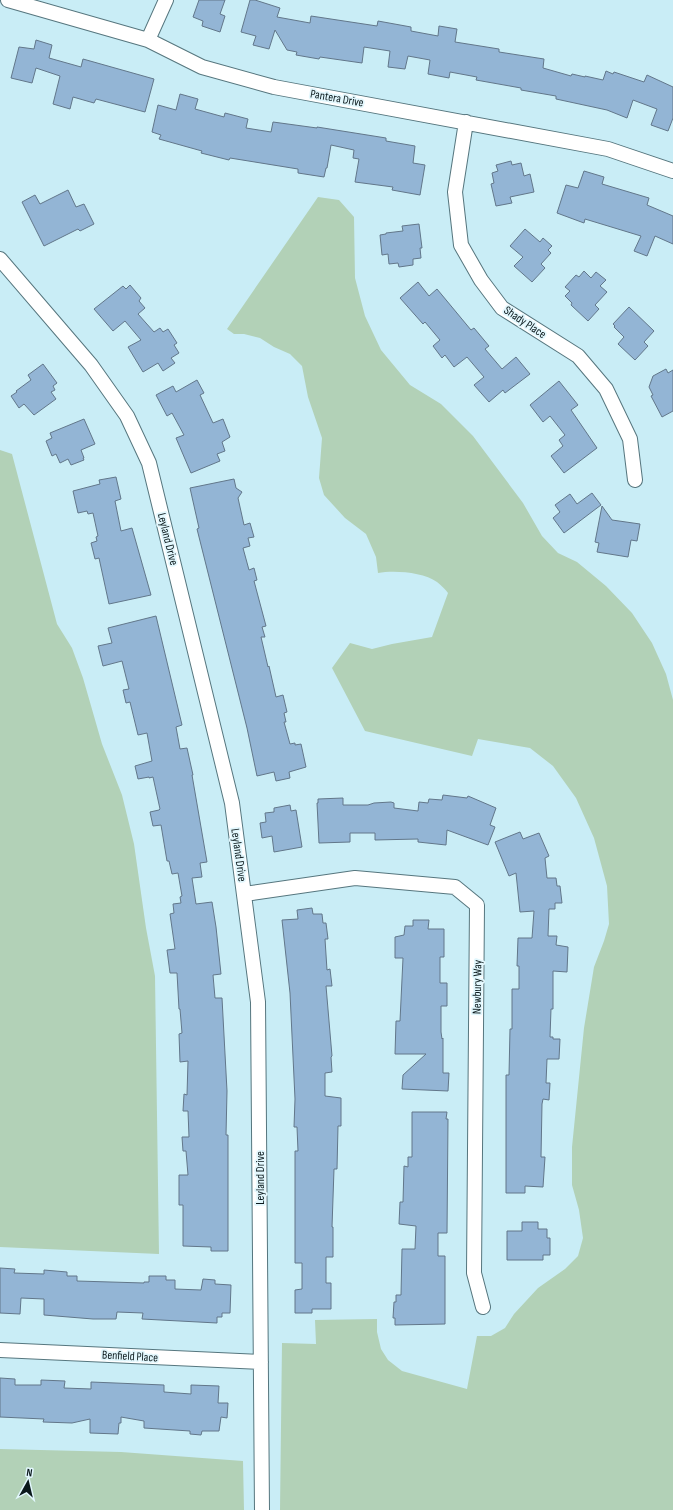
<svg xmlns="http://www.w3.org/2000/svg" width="673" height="1510" viewBox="0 0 673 1510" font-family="'Sofia Sans Condensed',sans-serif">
  <rect width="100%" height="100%" fill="#c9edf6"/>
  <path fill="#b2d1b7" d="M318,197L339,200L354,217L355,278L365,316L381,350L410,385L441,404L473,436L523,503L542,536L558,553L577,562L606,586L632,613L652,643L666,674L673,700V1510H280L282,1343L316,1344L315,1320L377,1319V1332L381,1349L388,1360L402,1371L467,1389L477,1336H491L505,1328L514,1314L538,1288L565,1269L578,1256L583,1238L579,1210L572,1185V1147L584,1028L594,967L604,941L609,924L607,886L594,838L576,798L553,766L530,748L478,739L472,756L365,731L332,668L350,643L372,649L392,644L432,637L448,593C445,589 441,585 437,582C423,572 394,570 378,573L376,557L366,534L345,518L324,495L319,478L322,438L308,397L302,366L290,354L274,347L260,338L244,334H234L227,329Z
    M0,450L12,454L57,624L72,648L83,678L102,744L122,795L134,844L146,928L155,976L159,1254L0,1247Z
    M0,1449L121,1452L243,1461L244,1510H0Z"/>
  <path fill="#93b5d5" stroke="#62778a" d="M199,0H225L220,14L225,16L220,32L202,26L203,21L193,17Z
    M250,0H255L280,8L277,17L310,23L311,16L377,26L378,21L411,27V31L438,36L439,26L457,29L455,42L499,49V52L544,59L543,68L571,76L572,74L585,77V76L603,80L606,71L613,74L614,72L644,82L647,75L673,87V118L668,131L651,125L657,109L633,100L627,118L607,110L556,99V96L521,90V88L476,80L477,77L450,72L449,78L428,74L430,60L408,56L405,69L388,67L390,51L364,47L362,63L320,57L319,59L296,55L297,52L287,50L275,30L269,49L253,45L256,36L241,32Z
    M36,40L52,45L49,58L81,67L83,59L154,79L145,112L96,99L94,103L73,97L70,109L53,104L60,76L36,68L32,83L11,78L19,47L34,49Z
    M180,94L198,99L195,109L224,117L225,113L248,119L246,128L271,132L273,122L317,128V127L386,138V141L415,146L413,163L425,165L420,195L392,190L393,187L355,182L359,159L353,158L354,150L331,145L327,168H326L324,177L298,173V169L230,158L229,160L201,153L202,151L159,139L161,135L152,132L158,105L176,110Z
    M511,161L512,165L521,163L524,176L530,174L534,192L510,197L512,203L496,206L491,184L494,183L492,173L498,171L496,165Z
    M584,171L604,177L602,184L649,198L647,205L673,216V244L655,236L647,256L634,251L641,236L585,219L584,223L557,213L566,185L578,188Z
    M68,190L76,207L84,204L94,224L80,231L78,229L44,246L22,202L35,195L40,204Z
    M419,224L422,248H420L421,258L413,259V265L399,267L398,263L389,264L388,254L382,255L380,235L386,234V233L403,231L402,226Z
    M525,229L540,242L543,238L552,246L548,250L551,253L541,264L545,268L532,282L514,266L523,257L510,246Z
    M584,271L591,278L596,272L606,280L600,286L607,292L595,305L599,309L588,321L571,305L572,303L565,296L570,291L565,287L576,275L579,277Z
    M418,282L429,296L437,289L471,330L474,328L489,346L485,349L502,369L516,357L530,374L505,393L503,390L489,402L474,385L484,377L467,357L454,367L445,355L442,358L433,346L440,340L425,322L423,324L400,298Z
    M130,285L141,298L139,301L145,308L138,314L154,332L160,328L163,332L168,329L177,343L174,345L179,353L171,358L175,363L163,371L158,363L143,372L128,347L141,340L125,321L113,331L94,309L123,286L126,289Z
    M629,307L654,331L644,342L648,346L635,360L618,344L624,337L614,327L615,326L613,324Z
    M43,364L57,383L53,386L55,390L51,392L56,399L34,415L24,404L19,408L11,396L17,392L16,391L31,380L28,375Z
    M666,369L668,373L673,370V411L662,417L651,396L653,395L649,387L653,376Z
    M197,380L204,393L200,395L213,423L223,419L230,437L222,442L225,451L217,454L220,461L191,473L176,438L184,435L172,413L167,416L156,395L173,386L176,392Z
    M559,381L578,405L571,410L597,448L564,473L551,456L563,446L559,440L565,435L550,416L543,422L530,405Z
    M84,419L95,444L81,450L84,458H83L84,460L71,465L68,459L60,463L56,454L52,456L46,441L52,438L50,433Z
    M116,477L121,499L115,501L121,531L132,528L151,595L109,604L99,558L95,559L91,543L97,541L96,537L98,536L93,513L88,514L87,511L78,513L73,491L100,484L99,480Z
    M234,479L236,488L242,492L238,498L244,525L250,523L254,537L248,538L250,546L243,548L249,570L254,568L257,580L254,581L266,626L262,627L265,637H261L268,667L269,666L276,697L283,695L287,712L284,713L286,722H284L290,744L295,743V745L301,744L306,767L289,772L290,778L276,781L274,772L257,776L247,728L197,529L199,528L190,488Z
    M592,493L601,505L564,533L553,518L560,512L555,505L570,494L577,504Z
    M602,506L612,520L640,524L637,541L631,540L628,557L597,552L599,543L595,542Z
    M156,616L182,725L176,727L180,749L187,748L193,775H192L207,862L200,863L202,877L192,878L196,904L212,902L216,927L221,974L213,975L215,998H222L227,1091L226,1135H228V1251H211V1247L183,1246V1205H179V1175H188L186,1151H183L182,1137H189L188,1111H183L184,1094L187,1095L188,1061L180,1062L179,1034L182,1033L180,1009H179L177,973H170L167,950L175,949L170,914L174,913L173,904L181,903L180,897L182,896L178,873L172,874L169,861H167L161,825L153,826L150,812L159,810L160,809L153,777L149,778V777L138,779L135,766L152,761L147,733L138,735L130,702L126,703L123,690L129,689L122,661L103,666L98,646L112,643L108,628Z
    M443,795L467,798L468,796L496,808L490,825L495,827L488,845L447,830L446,845L418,842V839L375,840V833H350V842L319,843L317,803H318V799L343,798V805H368L374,803L391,802L394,803V808L418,811L419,802L428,803L429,799L442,800Z
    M290,805L291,811L296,810L302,847L274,852L272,836L262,838L260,823L266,822L265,813L274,812V808Z
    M520,832L523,839L539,833L549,856L545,858L547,878H556L557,886H560L562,903H555V909H549L548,936H557L556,945L568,947L567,972L553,971V1009H551L550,1037H553V1039H560L559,1059H547L546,1083H550L549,1100L543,1099L542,1104L541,1157H545L543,1187L525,1186V1193H506V1075H509L510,1029H512V989H519V966H517L518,938H532L534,911L520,912L516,873L509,876L495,842Z
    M312,908L313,914H322L323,923H326L328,939H325L327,970L330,969L332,986H326L332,1056L331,1057L332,1072L325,1073V1096L341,1098V1126H338L337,1169H334L332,1227H333V1257H326V1283H331V1309H312V1313H295V1290L302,1289V1263H295V1151H298L297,1127H294L295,1099L290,993L282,920L298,919L297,910Z
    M413,920H429L428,929H444V957H440V983H447V1006H441V1032L442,1039L443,1038V1073H449L448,1091L402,1089L403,1075L426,1054H395L396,1021H400L403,958H395V937L404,935L405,926H413Z
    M412,1112H447L446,1119H448L447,1233H438V1256H445V1324L395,1325V1318H393L394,1302H396V1295H401L402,1249H415L416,1226L399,1224L400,1202H403L404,1166L408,1167V1157H412Z
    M522,1222H538V1229H547V1238H550V1255H543V1260H507V1231H522Z
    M0,1268L15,1269L14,1273L44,1274V1270L67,1272V1276H77V1281L144,1283V1282H149V1276H166V1280H175V1289L201,1290L203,1279L215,1280V1284L231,1285L230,1313H222V1317H217V1323L142,1319L143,1313L117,1312L116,1319H93L44,1315V1299L21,1298L20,1314L0,1313Z
    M0,1378L15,1379V1385H41V1380L65,1381L64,1388L91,1389V1382L164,1385V1392L191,1394V1385L219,1386L218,1403H228L227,1418L221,1417L219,1431H202L201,1435L190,1434V1431L144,1428V1421L121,1417V1423H119L118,1434L90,1433V1419L72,1423L43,1422L44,1419L0,1417Z"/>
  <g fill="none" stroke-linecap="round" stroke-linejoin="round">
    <defs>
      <path id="minor" d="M8,0L148,40L202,67L274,87L608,149L673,171
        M148,40L166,0
        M466,122L455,192L461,245L481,280L502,308L578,356L606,389L630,439L635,480
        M0,259L91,365L127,416L149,463L232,803L258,1002L262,1510
        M245,894L355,878L455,887L477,905L474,1273L483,1307
        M0,1350L261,1362"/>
    </defs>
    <use href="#minor" stroke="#56767e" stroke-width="16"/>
    <use href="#minor" stroke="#fff" stroke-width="14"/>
  </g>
  <g text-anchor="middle" stroke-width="3.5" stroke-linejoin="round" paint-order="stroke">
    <g font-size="12" fill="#0a181b" stroke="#e2f7fd">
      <text transform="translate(337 98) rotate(10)" y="4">Pantera Drive</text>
      <text transform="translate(525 322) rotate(34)" y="4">Shady Place</text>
      <text transform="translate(168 539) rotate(76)" y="4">Leyland Drive</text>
      <text transform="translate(239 855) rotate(82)" y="4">Leyland Drive</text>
      <text transform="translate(477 987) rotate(-89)" y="4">Newbury Way</text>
      <text transform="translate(260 1178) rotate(-90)" y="4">Leyland Drive</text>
      <text transform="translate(130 1356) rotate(3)" y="4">Benfield Place</text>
    </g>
  </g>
  <g transform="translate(28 1482) rotate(8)" stroke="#e2f7fd" stroke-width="3" paint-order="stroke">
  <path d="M0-3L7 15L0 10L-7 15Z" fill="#0a181b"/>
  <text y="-6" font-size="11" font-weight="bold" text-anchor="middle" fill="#0a181b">N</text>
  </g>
</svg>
